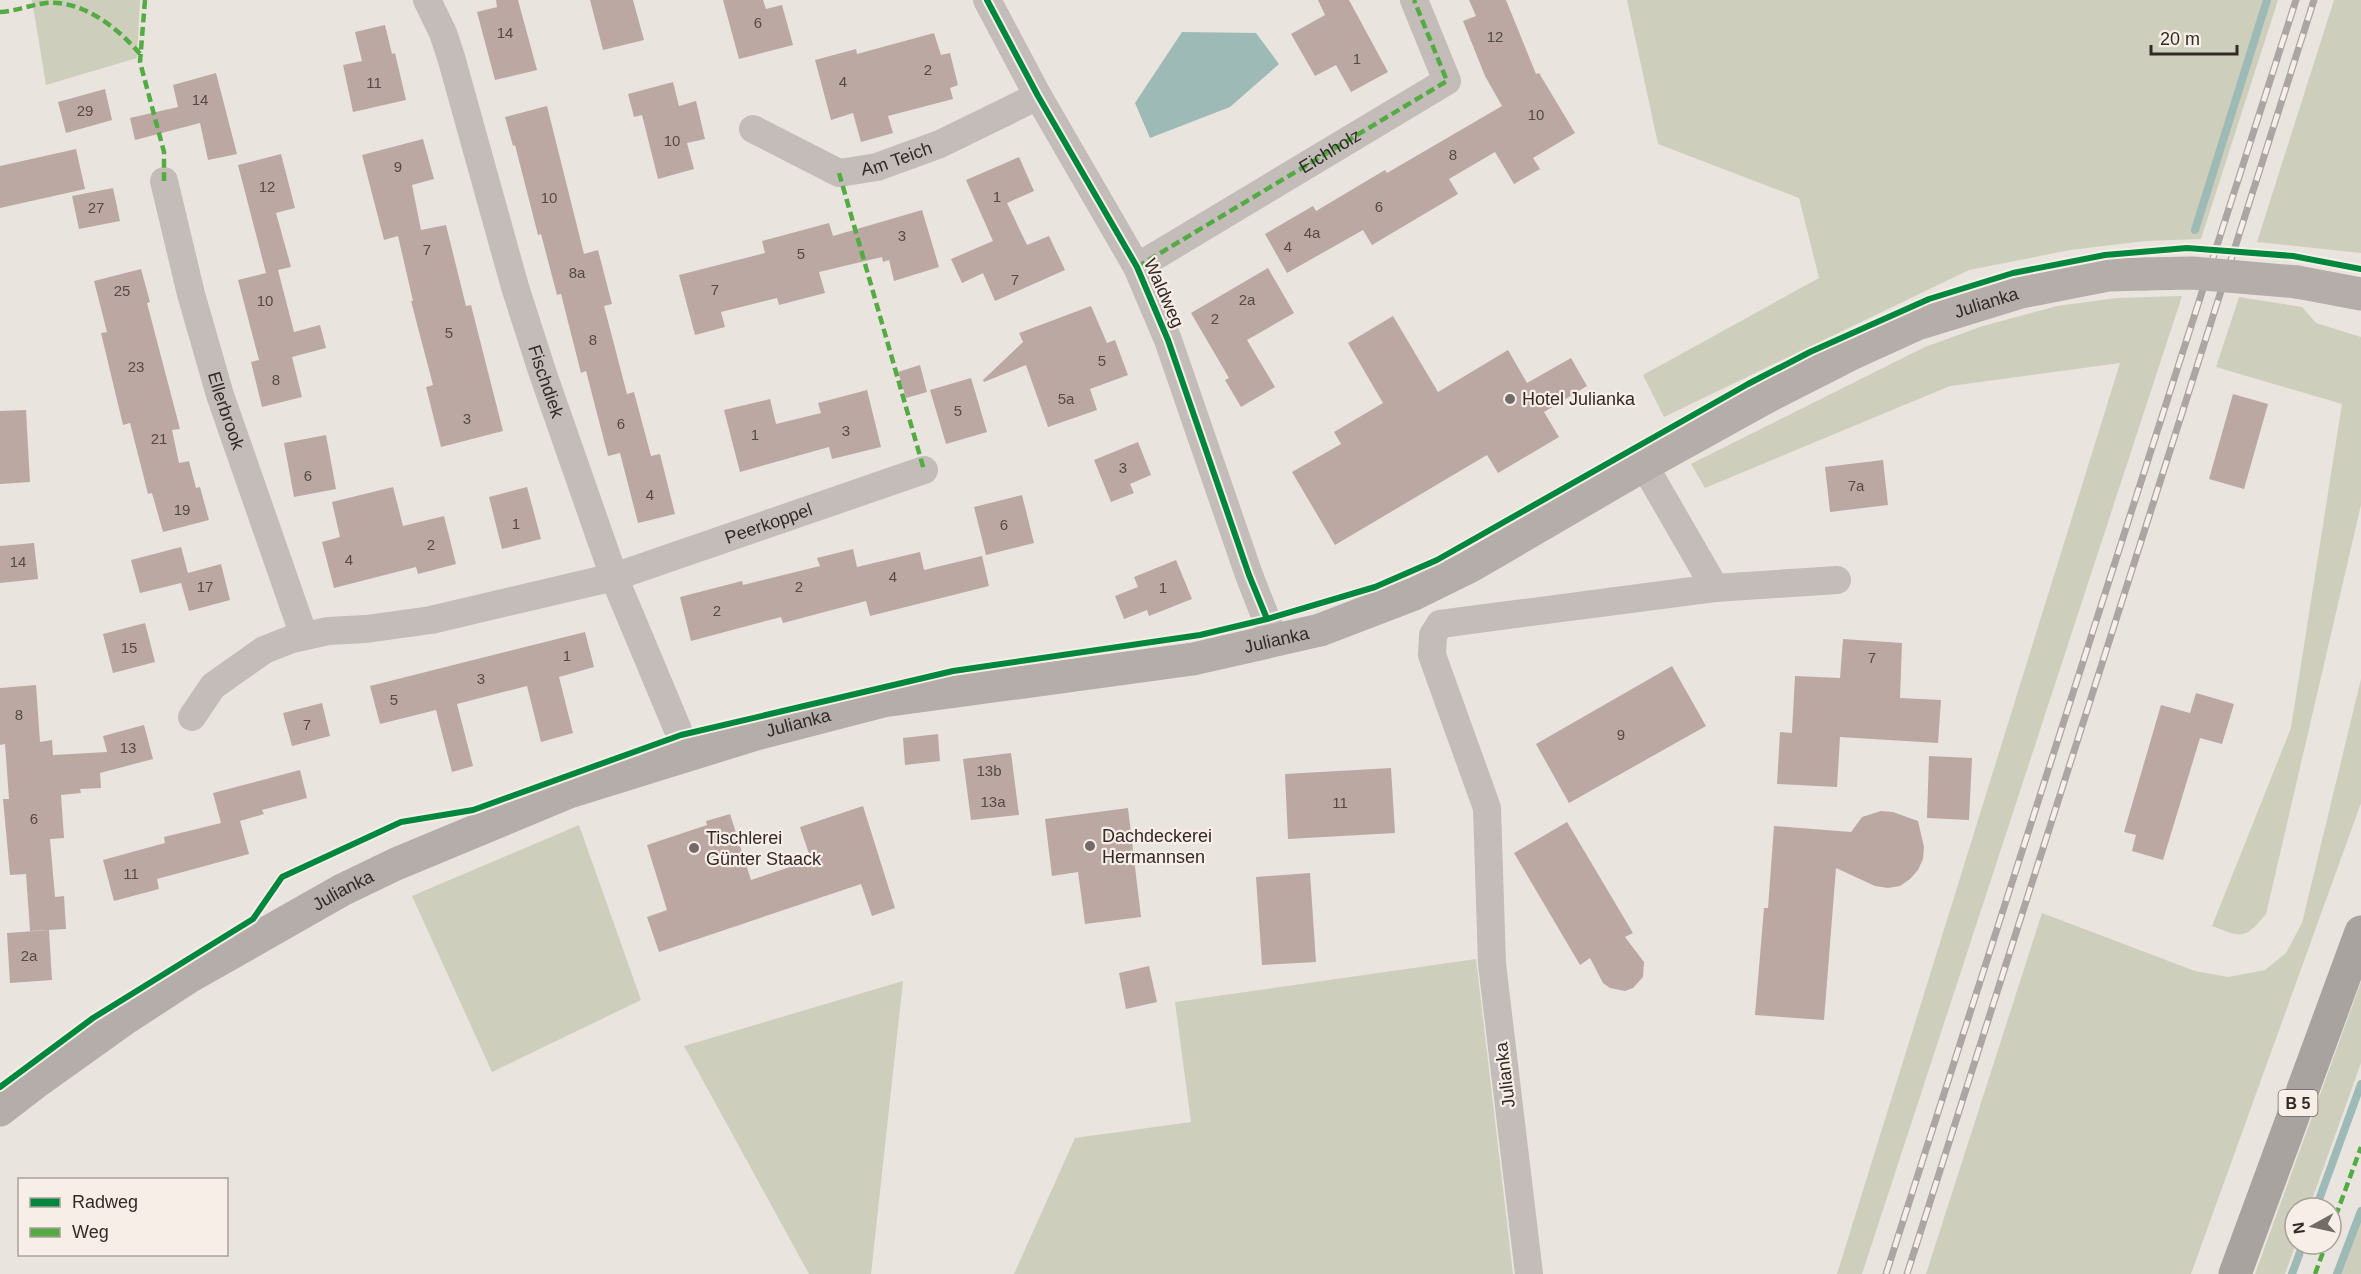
<svg xmlns="http://www.w3.org/2000/svg" width="2361" height="1274" viewBox="0 0 2361 1274" font-family="Helvetica,sans-serif">
  <rect width="100%" height="100%" fill="#eae4df"/>
  <path fill="#cdcebb" d="M32,0H140L137,58L46,85Z
    M1627,0H2278L2201,239L2145,241L2070,250L1969,270L1664,417L1643,375L1819,278L1799,198L1658,144Z
    M2334,0H2361V253L2257,242Z
    M2182,296L1862,1274H1837L2120,363L1950,386L1705,488L1691,464L1925,347L1983,326L2057,306L2117,298Z
    M2239,297L2302,307L2316,323L2361,337V505L2266,914C2244,940 2243,938 2212,926L2291,728L2342,404L2216,367Z
    M2361,679V803L2191,1274H1926L2042,913L2195,971L2228,977L2265,970L2286,953L2302,923Z
    M579,825L641,1000L492,1072L412,896Z
    M1476,959L1513,1274H1014L1075,1138L1191,1122L1175,1002Z
    M903,981L871,1274H809L684,1046Z
    M2361,982V1063L2309,1208H2295L2296,1244L2285,1274H2255Z
    M2361,1219V1274H2340Z"/>
  <path fill="#9ebab6" d="M1182,32L1256,33L1279,64L1230,107L1150,138L1135,103Z"/>
  <g fill="none" stroke-linecap="round" stroke-linejoin="round">
    <path stroke="#9ebab6" stroke-width="8" d="M2195,230L2267,0
      M2316,1208L2361,1084
      M2292,1274L2303,1244
      M2337,1274L2361,1211"/>
  </g>
  <path fill="#bca8a2" d="M496,0H518L537,70L495,80L477,12L497,7Z
    M590,0H633L644,40L603,50Z
    M723,0H763L766,9L782,5L793,45L739,59Z
    M1318,0H1349L1388,72L1351,92L1336,65L1315,76L1291,34L1325,15Z
    M1469,0H1506L1536,74L1539,73L1575,133L1533,158L1540,169L1514,184L1495,152L1449,179L1458,194L1431,210L1372,245L1363,230L1287,273L1265,234L1313,206L1316,211L1385,170L1387,173L1502,106L1485,76L1463,21L1476,16Z
    M385,25L392,54L395,53L406,100L353,112L343,65L362,61L355,32Z
    M934,33L941,55L950,53L958,85L950,88L953,99L888,116L893,133L861,142L853,113L831,120L815,60L856,49L857,54Z
    M216,73L237,154L208,160L200,123L135,140L130,118L178,107L173,85Z
    M673,82L679,106L696,101L705,139L687,143L694,169L658,179L642,115L634,117L628,94Z
    M105,89L112,120L66,133L58,102Z
    M547,106L584,254L598,250L612,304L604,306L627,394L634,392L651,456L660,454L675,514L638,523L620,453L608,456L586,371L581,373L561,294L557,295L541,234L538,235L515,145L513,146L505,117Z
    M423,139L434,179L412,185L421,230L446,225L466,306L471,305L503,431L441,447L426,387L433,385L411,301H413L398,236L384,240L362,155Z
    M76,149L85,189L0,208V166Z
    M281,154L295,208L276,213L291,267L278,270L294,332L320,325L326,348L292,357L302,397L262,407L251,362L259,360L238,280L266,273L238,165Z
    M1019,157L1034,191L1007,203L1027,245L1049,236L1065,270L995,301L983,273L962,283L951,259L993,241L966,180Z
    M113,188L120,221L79,229L72,196Z
    M922,210L939,267L894,281L889,260L883,262L882,257L819,272L825,293L779,305L777,298L721,312L725,327L695,335L679,275L765,253L762,241L829,223L833,236Z
    M1268,268L1294,313L1247,340L1275,387L1241,407L1225,380L1229,378L1191,313Z
    M141,269L150,302L147,303L180,429L172,430L179,463L189,461L196,488L200,487L209,520L163,532L152,493L148,494L130,423L123,425L101,333L107,332L94,281Z
    M1091,306L1107,343L1115,340L1128,375L1090,389L1097,410L1048,427L1026,365L984,382L983,380L1023,342L1019,333Z
    M1393,316L1438,392L1508,350L1527,383L1571,358L1587,386L1544,412L1559,437L1498,473L1487,455L1335,545L1292,472L1341,444L1334,432L1383,403L1348,343Z
    M920,365L927,392L906,398L898,372Z
    M971,378L987,432L946,444L930,390Z
    M867,390L881,447L832,459L829,447L740,472L724,410L770,399L776,424L821,413L818,403Z
    M2233,394L2268,404L2244,489L2209,479Z
    M26,410L30,482L0,484V411Z
    M326,435L336,489L294,497L284,443Z
    M1138,442L1151,475L1130,484L1134,493L1111,502L1094,460Z
    M1883,460L1888,505L1830,512L1825,467Z
    M393,487L403,526L444,516L456,564L418,574L416,567L334,588L322,542L340,537L332,502Z
    M527,487L541,539L502,549L489,497Z
    M1022,495L1034,543L986,555L974,507Z
    M34,543L38,579L0,583V546Z
    M181,547L188,573L221,564L230,600L189,611L181,583L140,593L131,560Z
    M853,549L857,567L920,552L924,570L982,556L989,586L870,616L866,601L783,623L781,617L691,641L680,597L742,581L743,585L820,566L817,558Z
    M1176,560L1192,599L1149,616L1147,610L1124,619L1115,596L1138,587L1134,577Z
    M145,623L155,662L113,673L103,634Z
    M585,632L594,667L559,677L573,733L541,742L527,686L457,704L473,766L452,772L436,710L380,724L370,686Z
    M1843,639L1902,643L1900,698L1941,700L1938,743L1840,737L1837,787L1777,784L1780,732L1792,733L1795,676L1840,678Z
    M1672,666L1706,726L1569,803L1536,744Z
    M36,685L40,742L52,740L53,755L107,752L103,736L144,725L153,759L100,773L101,788L80,789L81,793L61,795L64,838L50,839L55,897L64,896L66,929L30,931L26,874L10,875L3,799H9L5,744L0,745V688Z
    M2196,693L2234,704L2222,744L2200,738L2163,860L2132,851L2136,835L2124,832L2161,705L2190,713Z
    M322,703L330,736L292,746L283,713Z
    M938,734L940,761L905,765L903,738Z
    M1011,753L1019,815L971,820L963,759Z
    M1929,756L1972,758L1969,820L1927,818Z
    M1391,768L1395,833L1288,839L1285,774Z
    M300,770L307,798L262,810L264,814L240,821L249,854L157,879L159,889L114,901L103,860L165,843L164,837L221,823L213,793Z
    M863,806L895,908L872,916L861,884L659,952L647,917L667,910L647,845L707,825L706,821L730,814L751,880L811,860L800,827Z
    M1128,808L1141,917L1085,924L1078,872L1052,876L1045,819Z
    M1881,811L1893,812L1918,821L1924,847L1923,859L1918,870L1910,879L1900,886L1888,888L1875,886L1836,868L1824,1020L1755,1015L1764,908H1768L1774,826L1851,832L1862,817Z
    M1567,822L1633,933L1625,937L1644,962L1643,977L1633,988L1625,991L1610,988L1603,983L1590,958L1580,965L1514,853Z
    M1310,873L1316,962L1262,965L1256,877Z
    M49,930L52,980L10,983L7,933Z
    M1149,966L1157,1002L1126,1009L1119,973Z"/>
  <g fill="none" stroke-linecap="round" stroke-linejoin="round">
    <g stroke="#c3bcb9" stroke-width="28">
      <path id="s1" d="M427,0L443,33L451,57L515,287L542,371L614,577L688,754"/>
      <path d="M987,0L1038,96L1137,267L1168,340L1249,575L1275,641"/>
      <path id="s2" d="M753,129L839,173L877,167L940,144L1038,96"/>
      <path id="s3" d="M164,181L191,294L220,395L304,636"/>
      <path id="s4" d="M1137,267L1447,81L1414,0"/>
      <path d="M1715,588L1837,580"/>
      <path id="s5" d="M192,717L213,686L264,650L292,639L328,631L366,629L431,620L614,577L924,470"/>
      <path d="M1529,1274L1492,964L1487,808L1432,655L1433,635L1440,624L1715,588L1644,465"/>
    </g>
    <g stroke="#b4ada9" stroke-width="33">
      <path d="M2297,282L2361,294"/>
      <path id="s6" d="M0,1110L39,1080L123,1020L189,977L342,890L396,864L569,792L756,734L883,701L1193,659L1320,630L1414,594L1469,567L1644,465L1763,399L1851,354L1917,324L2021,292L2108,275L2145,274"/>
    </g>
    <path stroke="#a9a39f" stroke-width="33" d="M2235,1274L2361,932"/>
    <defs>
      <path id="rail" d="M1886,1274L2296,0
        M1907,1274L2314,0"/>
    </defs>
    <use href="#rail" stroke="#aba6a3" stroke-width="7"/>
    <use href="#rail" stroke="#f7eee7" stroke-width="4.5" stroke-dasharray="14" stroke-linecap="butt"/>
    <path stroke="#b4ada9" stroke-width="33" d="M2145,274L2192,273L2297,282"/>
    <path stroke="#54ab44" stroke-width="4.5" stroke-dasharray="9 4.5" stroke-linecap="butt" d="M145,0L140,62L164,152V181
      M0,12C16,11 30,5 46,3C84,0 119,29 141,55
      M839,173L924,470
      M1137,267L1447,81L1414,0
      M2331,1229L2361,1147
      M2315,1274L2326,1244"/>
    <defs>
      <path id="cycleway" d="M987,0L1038,96L1137,267L1168,340L1249,575L1267,619
        M0,1087L93,1018L253,919L282,877L401,822L473,810L681,735L953,671L1200,635L1267,619L1375,587L1437,560L1748,384L1810,352L1929,299L2013,273L2105,255L2187,248L2293,256L2361,269"/>
    </defs>
    <use href="#cycleway" stroke="#f7eee7" stroke-width="10"/>
    <use href="#cycleway" stroke="#00873e" stroke-width="6"/>
  </g>
  <g fill="#736b68" stroke="#f7eee7" stroke-width="2">
    <circle cx="1510" cy="399" r="6"/>
    <circle cx="1090" cy="846" r="6"/>
    <circle cx="694" cy="848" r="6"/>
  </g>
  <g text-anchor="middle" stroke-width="4.5" stroke-linejoin="round" paint-order="stroke">
    <g font-size="15" fill="#554a46">
      <text x="758" y="28">6</text>
      <text x="505" y="38">14</text>
      <text x="1495" y="42">12</text>
      <text x="1357" y="64">1</text>
      <text x="928" y="75">2</text>
      <text x="843" y="87">4</text>
      <text x="374" y="88">11</text>
      <text x="200" y="105">14</text>
      <text x="85" y="116">29</text>
      <text x="1536" y="120">10</text>
      <text x="672" y="146">10</text>
      <text x="1453" y="160">8</text>
      <text x="398" y="172">9</text>
      <text x="267" y="192">12</text>
      <text x="997" y="202">1</text>
      <text x="549" y="203">10</text>
      <text x="1379" y="212">6</text>
      <text x="96" y="213">27</text>
      <text x="1312" y="238">4a</text>
      <text x="902" y="241">3</text>
      <text x="1288" y="252">4</text>
      <text x="427" y="255">7</text>
      <text x="801" y="259">5</text>
      <text x="577" y="278">8a</text>
      <text x="1015" y="285">7</text>
      <text x="715" y="295">7</text>
      <text x="122" y="296">25</text>
      <text x="1247" y="305">2a</text>
      <text x="265" y="306">10</text>
      <text x="1215" y="324">2</text>
      <text x="449" y="338">5</text>
      <text x="593" y="345">8</text>
      <text x="1102" y="366">5</text>
      <text x="136" y="372">23</text>
      <text x="276" y="385">8</text>
      <text x="1066" y="404">5a</text>
      <text x="958" y="416">5</text>
      <text x="467" y="424">3</text>
      <text x="621" y="429">6</text>
      <text x="846" y="436">3</text>
      <text x="755" y="440">1</text>
      <text x="159" y="444">21</text>
      <text x="1123" y="473">3</text>
      <text x="308" y="481">6</text>
      <text x="1856" y="491">7a</text>
      <text x="650" y="500">4</text>
      <text x="182" y="515">19</text>
      <text x="516" y="529">1</text>
      <text x="1004" y="530">6</text>
      <text x="431" y="550">2</text>
      <text x="349" y="565">4</text>
      <text x="18" y="567">14</text>
      <text x="893" y="582">4</text>
      <text x="205" y="592">17</text>
      <text x="799" y="592">2</text>
      <text x="1163" y="593">1</text>
      <text x="717" y="616">2</text>
      <text x="129" y="653">15</text>
      <text x="567" y="661">1</text>
      <text x="1872" y="663">7</text>
      <text x="481" y="684">3</text>
      <text x="394" y="705">5</text>
      <text x="19" y="720">8</text>
      <text x="307" y="730">7</text>
      <text x="1621" y="740">9</text>
      <text x="128" y="753">13</text>
      <text x="989" y="776">13b</text>
      <text x="993" y="807">13a</text>
      <text x="1340" y="808">11</text>
      <text x="34" y="824">6</text>
      <text x="131" y="879">11</text>
      <text x="29" y="961">2a</text>
    </g>
    <rect fill="#f7eee7" stroke="#6e6561" stroke-width="1.5" x="2278.5" y="1090" width="39" height="26" rx="4.5"/>
    <g font-size="16" font-weight="bold" fill="#332a28">
      <text x="2298" y="1109">B 5</text>
    </g>
    <g font-size="18" fill="#332a28" stroke="#f7eee7">
      <text dy="6" stroke="none"><textPath href="#s4" startOffset="225">Eichholz</textPath></text>
      <text dy="6" stroke="none"><textPath href="#s2" startOffset="156">Am Teich</textPath></text>
      <text transform="translate(1164 293) rotate(66)" y="6">Waldweg</text>
      <text dy="6" stroke="none"><textPath href="#s6" startOffset="2169">Julianka</textPath></text>
      <text dy="6" stroke="none"><textPath href="#s1" startOffset="400">Fischdiek</textPath></text>
      <text dy="6" stroke="none"><textPath href="#s3" startOffset="238">Ellerbrook</textPath></text>
      <text dy="6" stroke="none"><textPath href="#s5" startOffset="622">Peerkoppel</textPath></text>
      <text dy="6" stroke="none"><textPath href="#s6" startOffset="1380">Julianka</textPath></text>
      <text dy="6" stroke="none"><textPath href="#s6" startOffset="894">Julianka</textPath></text>
      <text dy="6" stroke="none"><textPath href="#s6" startOffset="408">Julianka</textPath></text>
      <text transform="translate(1505 1075) rotate(-97)" y="6">Julianka</text>
    </g>
    <g font-size="18" fill="#332a28" stroke="#f7eee7" text-anchor="start">
      <text x="1522" y="405">Hotel Julianka</text>
      <text x="1102" y="842">Dachdeckerei<tspan x="1102" dy="21">Hermannsen</tspan></text>
      <text x="706" y="844">Tischlerei<tspan x="706" dy="21">Günter Staack</tspan></text>
    </g>
  </g>
  <rect x="18" y="1178" width="210" height="78" fill="#f7eee7" stroke="#a9a09b" stroke-width="1.5"/>
  <rect x="30" y="1198" width="30" height="9" fill="#00873e" stroke="#a9a09b" stroke-width="1.5"/>
  <text x="72" y="1208" font-size="18" fill="#332a28">Radweg</text>
  <rect x="30" y="1228" width="30" height="9" fill="#54ab44" stroke="#a9a09b" stroke-width="1.5"/>
  <text x="72" y="1238" font-size="18" fill="#332a28">Weg</text>
  <g transform="translate(2313 1226) rotate(262)"><circle r="28" fill="#f7eee7" stroke="#a9a09b" stroke-width="1.5"/>
  <path d="M0-4.5L10 22L0 15L-10 22Z" fill="#736b68"/>
  <text y="-9" font-size="16" font-weight="bold" text-anchor="middle" fill="#332a28">N</text>
  </g>
  <path d="M2151 45v9h86v-9" fill="none" stroke="#332a28" stroke-width="3"/>
  <text x="2160" y="45" font-size="18" fill="#332a28" stroke="#f7eee7" stroke-width="4.5" paint-order="stroke">20 m</text>
</svg>
